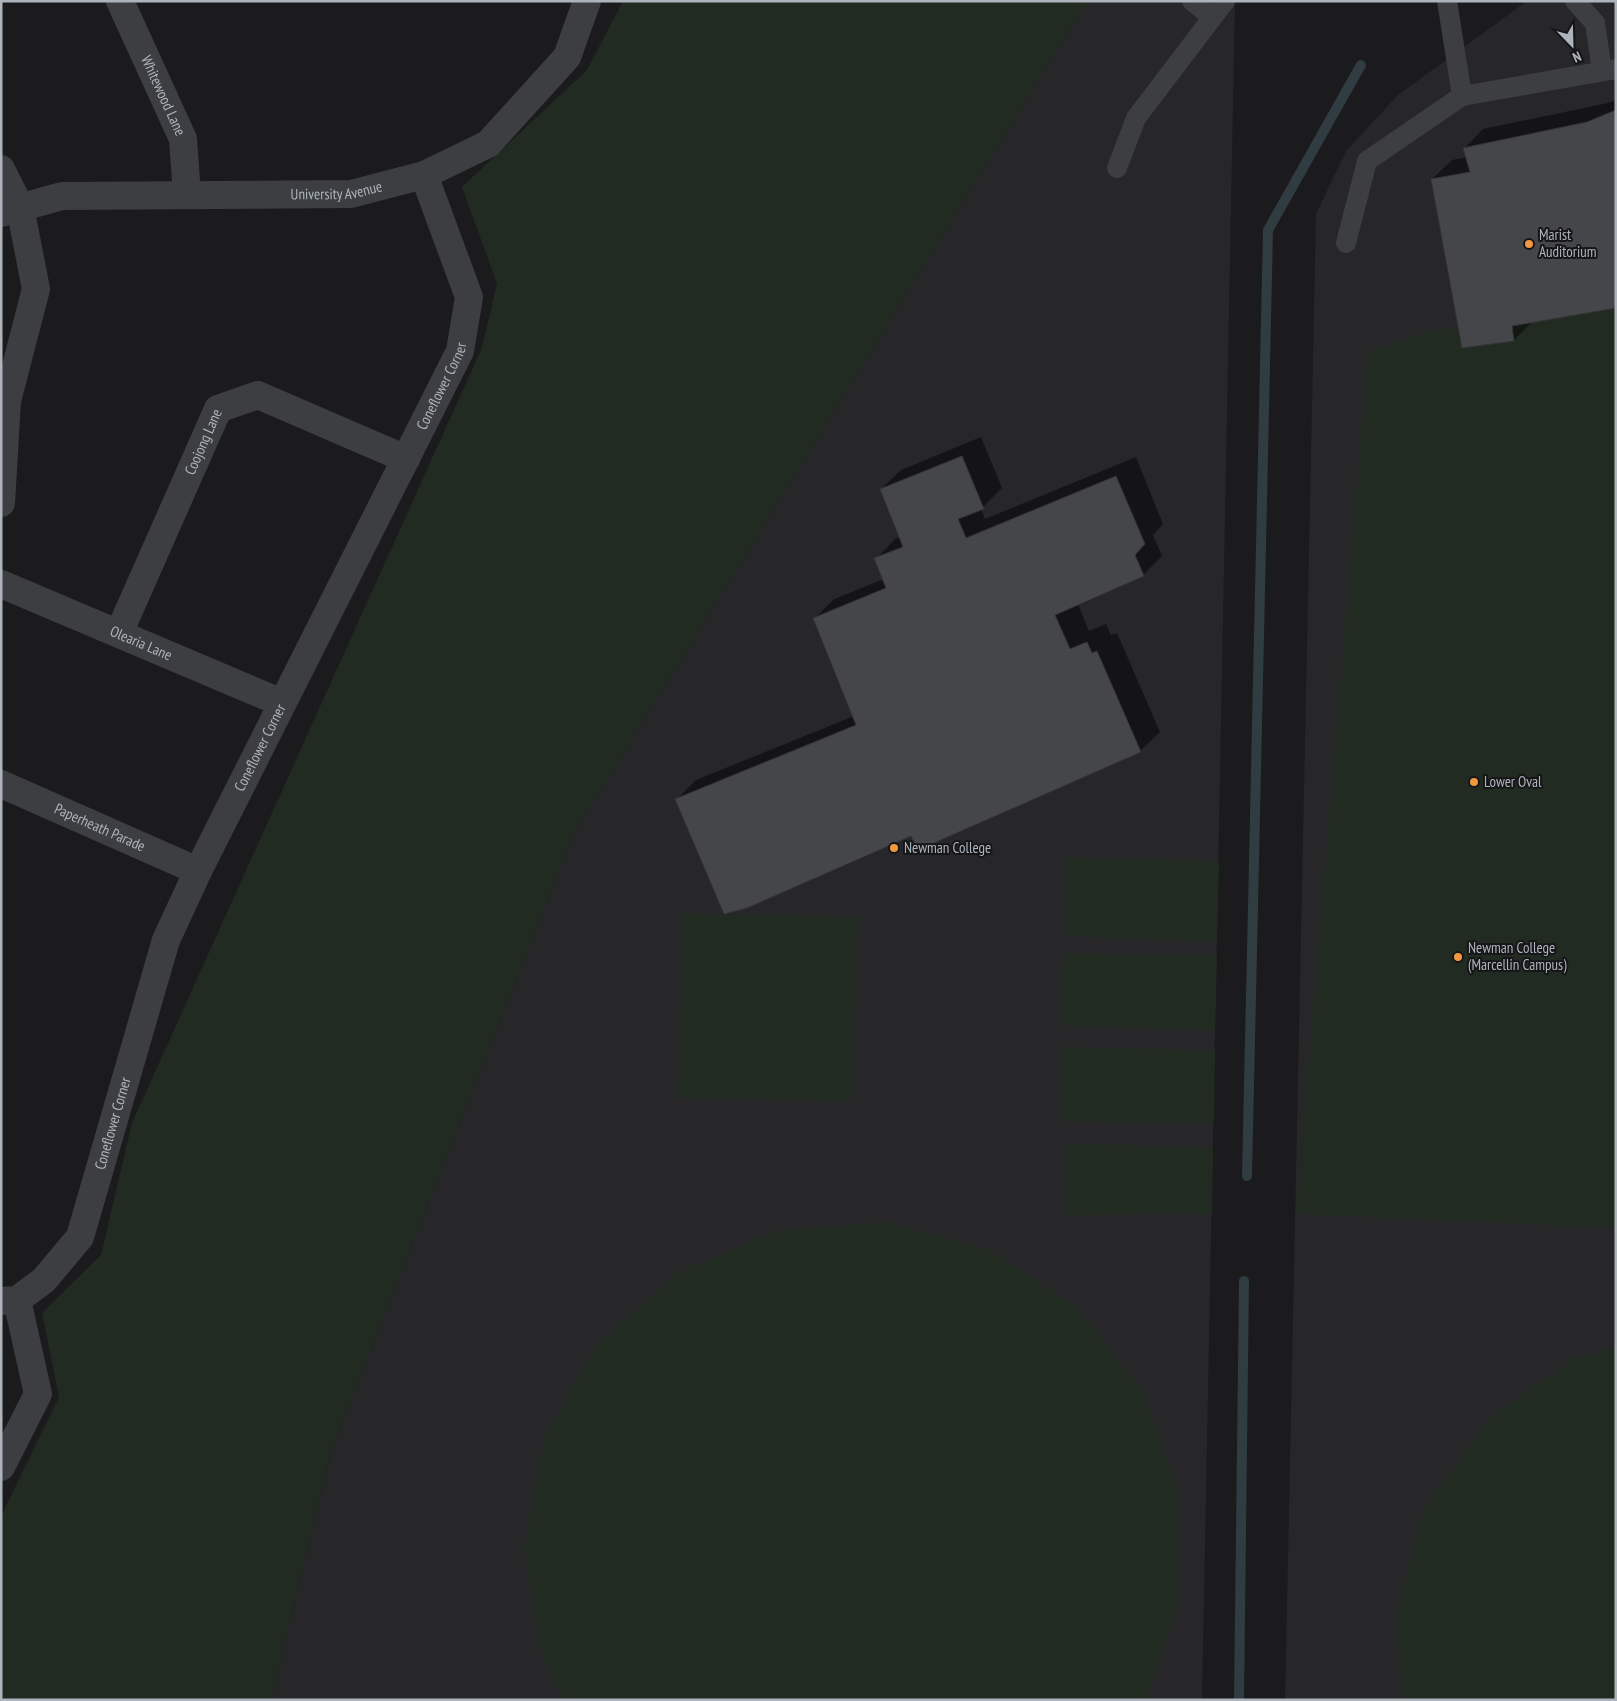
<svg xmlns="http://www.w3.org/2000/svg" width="1617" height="1701" viewBox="0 0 1617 1701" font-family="'PT Sans Narrow',sans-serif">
  <rect width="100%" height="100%" fill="#1b1b1d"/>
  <path fill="#27272a" d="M1087,1H1235L1202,1700H271L331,1451L573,835Z
    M1527,1H1616V1700H1285L1316,214L1346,151L1398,95Z"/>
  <path fill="#222b22" d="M623,1H1087L573,835L331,1451L271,1700H1V1516L59,1397L42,1313L101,1255L132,1123L481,350L497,284L462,187L587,70Z
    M1616,297V1228L1296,1214L1368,351L1423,333Z
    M1066,857L1219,861L1217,942L1065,936Z
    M683,913L857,917L852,1101L678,1098Z
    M1063,953L1217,955L1215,1031L1061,1025Z
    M1062,1047L1215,1050L1214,1123L1059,1121Z
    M1065,1143L1213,1148L1212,1214L1065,1215Z
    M887,1222L990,1250L1079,1309L1144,1394L1179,1494V1601L1146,1700H565L542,1658L524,1550L543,1441L596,1345L678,1272L780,1230Z
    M1616,1347V1700H1403L1396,1614L1424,1510L1485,1422L1573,1359Z"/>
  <path fill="#0007" d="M1616,100V307L1532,322L1514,340L1463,346L1432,179L1452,160L1467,157L1464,149L1483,129L1608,103Z
    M981,437L1002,488L981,509L985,519L1136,457L1163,524L1153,535L1162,556L1143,575L1078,604L1089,631L1106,624L1111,635L1117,633L1160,732L1140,751L912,834L677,799L696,780L854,716L814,619L834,599L884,579L876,559L895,539L901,537L881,489L901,470Z"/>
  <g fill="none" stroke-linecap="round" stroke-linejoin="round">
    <path stroke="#303c41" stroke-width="10" d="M1247,1176L1268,230L1361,65
      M1239,1700L1244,1281"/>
  </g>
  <path fill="#45464a" stroke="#353539" d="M1616,110V308L1512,326L1514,341L1462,348L1431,179L1470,172L1463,148L1587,122Z
    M962,456L984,509L958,519L966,538L1116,476L1145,544L1135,555L1144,576L1055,615L1070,649L1087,642L1092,653L1097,651L1141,752L918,850L911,836L747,908L724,914L675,799L856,725L813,618L886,588L874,558L903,547L880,489Z"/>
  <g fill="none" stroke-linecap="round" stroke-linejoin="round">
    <path stroke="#3c3e42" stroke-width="20" d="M1192,1L1212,17
      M1447,1L1462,96L1616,69
      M1575,1L1595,23L1602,71
      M1117,168L1136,118L1225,1
      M1346,243L1367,161L1462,96"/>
    <g stroke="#3c3e42" stroke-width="28">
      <path id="s1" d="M120,1L183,139L187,195"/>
      <path d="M1,169L20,207L36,289L7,401L1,503"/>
      <path id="s2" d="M1,213L62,196L351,194L424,175L488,144L567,57L587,1"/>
      <path id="s3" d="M1,584L282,703"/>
      <path id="s4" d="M119,633L218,409L258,395L406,459"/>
      <path id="s5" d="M1,784L198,871"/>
      <path id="s6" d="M1,1301L17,1300L44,1280L80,1237L166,940L198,871L460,351L469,297L424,175"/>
      <path d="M1,1467L38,1394L17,1300"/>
    </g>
  </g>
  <g fill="#f09940" stroke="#161618" stroke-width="2">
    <circle cx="1529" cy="244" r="5"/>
    <circle cx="1474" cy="782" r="5"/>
    <circle cx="894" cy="848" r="5"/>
    <circle cx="1458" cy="957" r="5"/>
  </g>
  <g text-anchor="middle" stroke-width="4" stroke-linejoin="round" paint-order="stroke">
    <g font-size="15" fill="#adb4bc" stroke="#161618">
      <text dy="5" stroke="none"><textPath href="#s1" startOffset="104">Whitewood Lane</textPath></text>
      <text dy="5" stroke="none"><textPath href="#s2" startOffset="338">University Avenue</textPath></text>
      <text dy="5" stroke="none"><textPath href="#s6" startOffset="1034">Coneflower Corner</textPath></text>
      <text dy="5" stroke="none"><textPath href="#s4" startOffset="209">Coojong Lane</textPath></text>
      <text dy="5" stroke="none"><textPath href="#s3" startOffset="152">Olearia Lane</textPath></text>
      <text dy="5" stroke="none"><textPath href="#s6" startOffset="629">Coneflower Corner</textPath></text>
      <text dy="5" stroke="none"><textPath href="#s5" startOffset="108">Paperheath Parade</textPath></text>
      <text dy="5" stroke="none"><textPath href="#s6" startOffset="224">Coneflower Corner</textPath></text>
    </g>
    <g font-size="15" fill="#adb4bc" stroke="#161618" text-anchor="start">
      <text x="1539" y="240">Marist<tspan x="1539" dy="17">Auditorium</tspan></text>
      <text x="1484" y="787">Lower Oval</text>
      <text x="904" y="853">Newman College</text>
      <text x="1468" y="953">Newman College<tspan x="1468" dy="17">(Marcellin Campus)</tspan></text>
    </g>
  </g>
  <rect width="1617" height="1701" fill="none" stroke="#adb4bc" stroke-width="5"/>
  <g transform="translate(1572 45) rotate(157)" stroke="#161618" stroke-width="4" paint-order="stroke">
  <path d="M0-4L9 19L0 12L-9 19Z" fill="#adb4bc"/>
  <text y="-8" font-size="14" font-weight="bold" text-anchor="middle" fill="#adb4bc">N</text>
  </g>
</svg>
